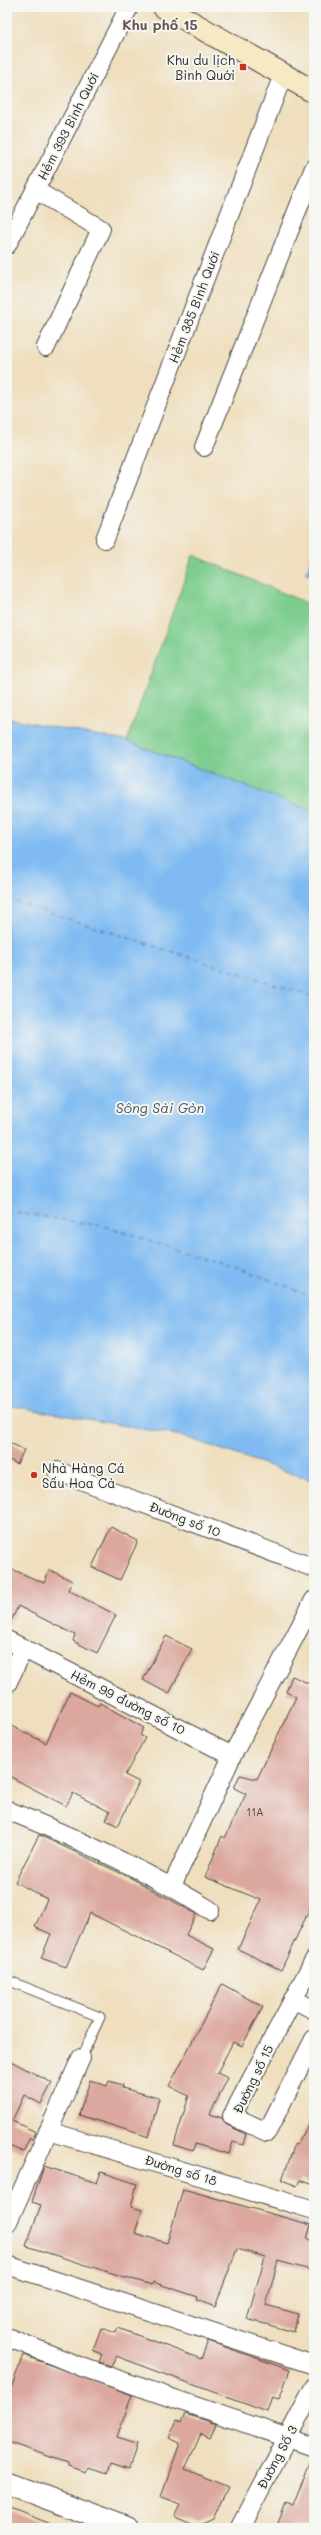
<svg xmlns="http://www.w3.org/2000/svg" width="321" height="2535" viewBox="0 0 321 2535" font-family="Mali,sans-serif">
  <rect width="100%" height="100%" fill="#f6f6f2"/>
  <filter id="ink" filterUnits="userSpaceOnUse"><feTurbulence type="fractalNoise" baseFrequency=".025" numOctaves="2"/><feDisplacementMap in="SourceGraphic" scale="8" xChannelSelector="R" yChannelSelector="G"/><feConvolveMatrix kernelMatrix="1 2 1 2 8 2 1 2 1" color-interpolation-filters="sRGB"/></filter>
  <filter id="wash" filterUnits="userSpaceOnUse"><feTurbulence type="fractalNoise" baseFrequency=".012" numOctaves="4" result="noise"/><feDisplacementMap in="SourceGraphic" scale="16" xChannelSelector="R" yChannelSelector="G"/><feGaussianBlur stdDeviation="0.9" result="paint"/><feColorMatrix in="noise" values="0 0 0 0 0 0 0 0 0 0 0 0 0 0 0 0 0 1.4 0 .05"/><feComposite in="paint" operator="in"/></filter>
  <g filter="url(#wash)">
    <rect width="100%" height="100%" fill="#efdfbf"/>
    <path fill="#7dcd8e" stroke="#547c5c" d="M193,555L314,606V812L127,741Z"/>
    <path fill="#7fbbf2" stroke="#55738e" d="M314,549V577L306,573Z
      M7,718L127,741L314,812V1481L182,1436L7,1405Z"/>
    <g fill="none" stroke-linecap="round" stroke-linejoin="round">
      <path stroke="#445667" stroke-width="1" stroke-dasharray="5 4" stroke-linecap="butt" d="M7,899L314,997
        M7,1211L103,1226L232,1265L314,1297"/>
    </g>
    <g id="blocks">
      <path fill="#dca79e" d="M7,1441L24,1450L17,1464L7,1459Z
        M111,1527L138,1541L120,1580L92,1567Z
        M7,1567L44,1583L50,1570L72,1581L68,1590L116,1615L97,1653L73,1641L75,1635L18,1606L7,1630Z
        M166,1636L192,1649L169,1694L143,1680Z
        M292,1676L314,1686V1900L281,1970L238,1949L261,1900L205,1877L222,1836L225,1838L246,1794L234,1788L240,1775L257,1779L296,1697L286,1692Z
        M70,1692L98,1706L100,1703L144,1728L140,1735L145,1738L125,1775L139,1782L118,1826L106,1820L110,1812L73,1793L66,1806L7,1775V1724L46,1743Z
        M39,1835L131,1878L196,1914L186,1935L214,1949L203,1970L90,1913L66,1967L41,1958L51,1934L35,1927L47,1899L15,1882Z
        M222,1984L263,2007L242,2046L233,2042L217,2073L228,2078L210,2114L222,2118L227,2125L246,2134L243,2145L233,2142L229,2154L195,2144L193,2151L174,2145L189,2096L169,2086Z
        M7,2059L52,2083L41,2104L24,2095L12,2121L36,2132L33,2139H29L23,2152L7,2145Z
        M90,2080L107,2086L109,2081L123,2085L122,2088L159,2098L149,2137L79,2115Z
        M314,2115V2185L300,2180L297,2186L282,2180L295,2144L297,2145Z
        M44,2166L97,2183L101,2172L137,2184L131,2207L142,2210L135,2233L167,2243L183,2189L311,2225L307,2239L314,2241V2271L278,2261L266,2305L298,2314L294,2332L247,2319L265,2257L237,2249L215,2307L197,2300L198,2297L153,2282L152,2285L105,2271L26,2246L41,2205L32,2202Z
        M101,2328L116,2333L118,2328L201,2359L208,2341L290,2370L279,2399L272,2397L267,2412L116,2356L111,2366L99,2362L102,2354L93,2350Z
        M23,2355L132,2395L117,2437L137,2443L129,2470L111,2464L108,2473L88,2467L86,2472L68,2466V2463L7,2442V2400Z
        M185,2414L216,2424L210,2438L201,2434L185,2469L228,2487L213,2519L198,2526L174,2516L180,2504L161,2497L180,2443L169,2438L177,2420L181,2422Z
        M312,2457H314V2528H276L286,2503L293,2506Z
        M7,2507L59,2527L58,2528H7Z"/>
    </g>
  </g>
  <g filter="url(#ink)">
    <use href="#blocks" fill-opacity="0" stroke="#484641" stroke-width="1"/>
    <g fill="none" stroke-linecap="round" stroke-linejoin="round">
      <defs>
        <path id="service" d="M7,1980L100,2017L81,2058"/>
        <path id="minor" d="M35,190L101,229L46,347
          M7,245L129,7
          M204,447L314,168
          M105,539L283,75
          M57,1471L314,1568
          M7,1640L232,1756
          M7,1684L24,1648
          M7,1810C76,1838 146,1870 210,1910
          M172,1886L232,1756L314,1600
          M314,1960L232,2116L267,2132L314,2039
          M293,1999L314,2010
          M48,2131L314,2210
          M7,2224L81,2058
          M7,2265L314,2365
          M7,2337L79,2366L314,2447
          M240,2528L314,2387"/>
        <path id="tertiary" d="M7,2483L127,2528"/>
        <path id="secondary" d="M164,7L314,92"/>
      </defs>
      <use href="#service" stroke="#484641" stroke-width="11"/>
      <use href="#minor" stroke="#484641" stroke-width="20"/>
      <use href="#tertiary" stroke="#484641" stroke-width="24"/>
      <use href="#secondary" stroke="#484641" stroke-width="24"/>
      <use href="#service" stroke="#fff" stroke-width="9"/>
      <use href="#minor" stroke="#fff" stroke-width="18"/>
      <use href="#tertiary" stroke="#fff" stroke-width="22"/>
      <use href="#secondary" stroke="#f6e9c3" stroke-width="22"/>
    </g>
  </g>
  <g fill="#c8321e" stroke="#f6f6f2" stroke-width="1.5">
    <rect x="239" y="63" width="8" height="8" rx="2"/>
    <circle cx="34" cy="1475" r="4"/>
  </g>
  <g text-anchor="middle" stroke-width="4" stroke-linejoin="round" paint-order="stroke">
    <g font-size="11" fill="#574a48">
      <text x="255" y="1816">11A</text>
    </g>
    <g font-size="13" fill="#2b2b2b" stroke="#f6f6f2" text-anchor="end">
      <text x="235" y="65">Khu du lịch<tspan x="235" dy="15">Bình Quới</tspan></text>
      <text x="42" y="1473" text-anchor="start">Nhà Hàng Cá<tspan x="42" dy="15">Sấu Hoa Cà</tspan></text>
    </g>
    <g font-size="13" fill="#2b2b2b" stroke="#f6f6f2">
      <text transform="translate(68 126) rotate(-63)" y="5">Hẻm 393 Bình Quới</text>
      <text transform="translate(194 307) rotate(-69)" y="5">Hẻm 385 Bình Quới</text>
      <text transform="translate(185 1519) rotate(21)" y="5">Đường số 10</text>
      <text transform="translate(128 1702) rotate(27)" y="5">Hẻm 99 đường số 10</text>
      <text transform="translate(253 2079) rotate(-64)" y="5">Đường số 15</text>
      <text transform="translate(181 2170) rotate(17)" y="5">Đường số 18</text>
      <text transform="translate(277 2457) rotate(-62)" y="5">Đường Số 3</text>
    </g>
    <g font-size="14" font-weight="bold" fill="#695653" stroke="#f6f6f2">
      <text x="160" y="30">Khu phố 15</text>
    </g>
    <g font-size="14" font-style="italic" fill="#445667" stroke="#f6f6f2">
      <text x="160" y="1113">Sông Sài Gòn</text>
    </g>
  </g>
  <rect width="321" height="2535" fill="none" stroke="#f6f6f2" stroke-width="24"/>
</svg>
